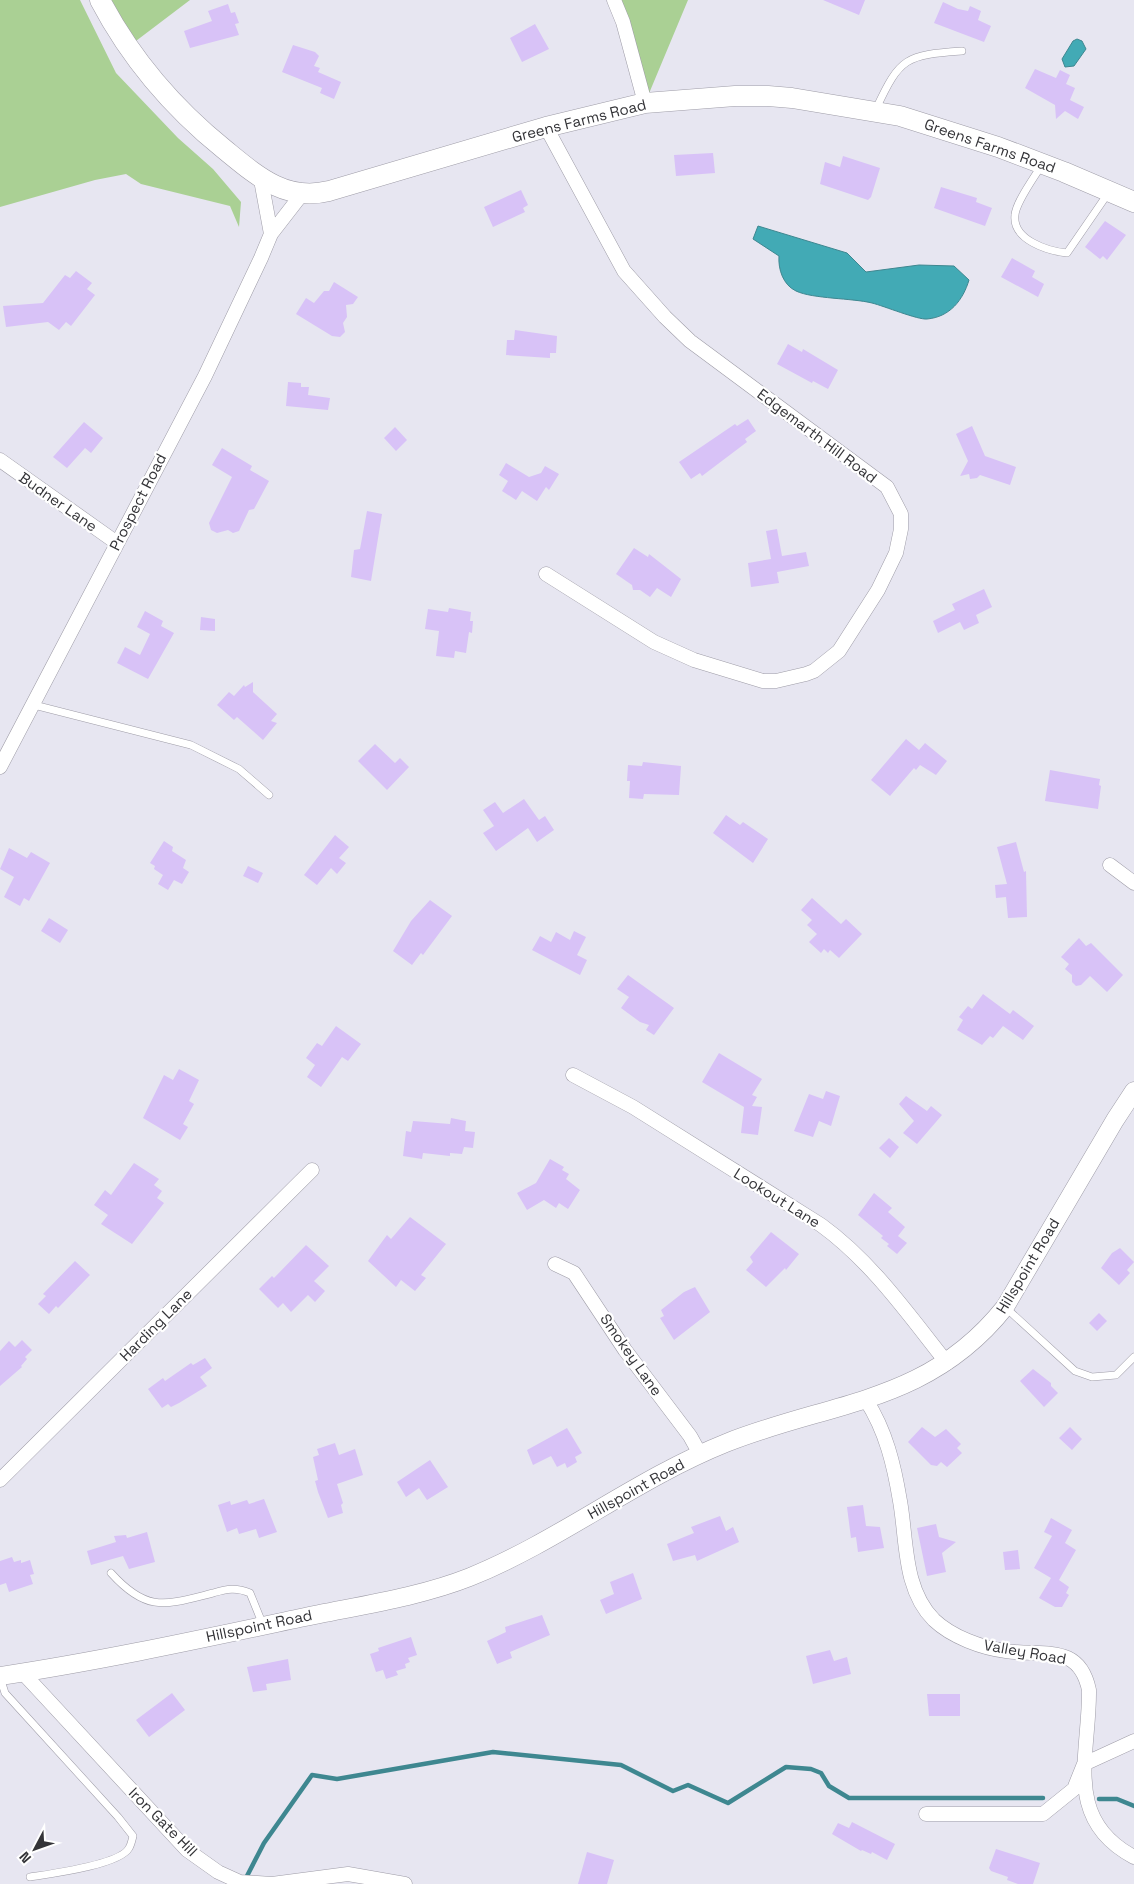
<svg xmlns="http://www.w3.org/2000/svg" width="1134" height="1884" viewBox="0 0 1134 1884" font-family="'Space Grotesk',sans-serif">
  <rect width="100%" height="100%" fill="#e7e6f1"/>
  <path fill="#aad094" d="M0,0H80L116,73L178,138L213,169L241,202L239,227L230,206L141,184L126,174L95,180L0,207Z
    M100,0H190L128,47Z
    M614,0H688L645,103Z"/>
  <path fill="#42aab5" stroke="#3e8790" d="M1077,39L1082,41L1086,49L1074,66L1065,67L1062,59L1073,41Z
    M758,226L847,253L866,272L919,265L954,266L969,280C963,300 950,317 927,319C918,320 884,306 872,303C852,298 813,299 796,291C783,285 778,269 779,256L753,239Z"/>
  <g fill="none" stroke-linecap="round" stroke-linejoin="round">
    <path stroke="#3e8790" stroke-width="4.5" d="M1099,1799H1117L1134,1806
      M247,1876L264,1843L312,1775L337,1779L493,1752L621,1765L673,1791L688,1785L728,1803L786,1767L811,1769L821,1773L829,1786L849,1798H1043"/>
  </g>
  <path fill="#d8c2f7" d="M823,0H865L859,15Z
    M943,2L958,9L968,11L970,6L981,11L978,20L991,26L984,42L934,23Z
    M228,4L231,13L235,12L239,23L235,24L239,35L190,48L184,31L212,21L208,11Z
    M535,24L549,49L522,62L510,38Z
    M293,45L315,52L319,56L314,66L320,68L318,72L341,82L334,99L320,93L322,88L282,72Z
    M1035,69L1056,78L1060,70L1070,75L1066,84L1075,88L1070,100L1084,107L1078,119L1065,111L1056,119L1055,105L1025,88Z
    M713,153L715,173L676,176L674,155Z
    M843,156L880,168L871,197L868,200L820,184L825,162L840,167Z
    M941,187L977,198L976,202L992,208L985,226L934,208Z
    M521,190L528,205L523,208L525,212L493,227L484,207Z
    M1105,221L1126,235L1107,260L1103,256L1100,259L1085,247Z
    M1012,258L1035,271L1032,277L1044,284L1038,297L1001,277Z
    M76,271L92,283L87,289L95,295L71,326L66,322L59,330L48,322L6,327L3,306L43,303L65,275L70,278Z
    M334,282L358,297L353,304L346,305L347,317L343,323L345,332L340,337L332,336L296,314L306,298L314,303L324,291H329Z
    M515,330L557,336L556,353H550V358L506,355L507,340H514Z
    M788,344L802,352L803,349L838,370L828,389L813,381L812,383L777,364Z
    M288,382L301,383V387H309L308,395L330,398L328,410L286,406Z
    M748,419L756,431L745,439L747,442L702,476L700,473L691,479L679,462L735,424L737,426Z
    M84,422L103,438L91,453L85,448L67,468L53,457Z
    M972,426L985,456L1016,467L1010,485L980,475L977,478L970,479L969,474L960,476L968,461L956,434Z
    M395,427L407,440L396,451L384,438Z
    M222,448L252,466L250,470L269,481L254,509L249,510L239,531L233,533L228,530L217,533L211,530L209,523L232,477L212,465Z
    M506,463L529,477L541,473L545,466L559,474L549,490L546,487L537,501L522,491L516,500L502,491L508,481L499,475Z
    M367,511L382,514L371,581L351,577L354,550L360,549Z
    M777,529L782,556L806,552L809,566L777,572L779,583L751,587L748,563L771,559L766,531Z
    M634,548L648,557L649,554L681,579L671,597L657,588L650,597L640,590H633L632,585L616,574Z
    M984,589L992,607L976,615L979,623L964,630L960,622L938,633L933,621L955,610L952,604Z
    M449,608L471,612L470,621H473L472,633L469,632L466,653L455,651L454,658L436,656L439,631L425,629L428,609L448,612Z
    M145,611L163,621L161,626L174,633L148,679L117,663L125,647L140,655L150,634L137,627Z
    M201,617L215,619V631L200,630Z
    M253,682V692L277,714L271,721L277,723L263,740L237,717L234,720L217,705L229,692L234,696L244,685L245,687Z
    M906,739L919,750L925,743L947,761L936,775L920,765L916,770L914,768L890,796L871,780Z
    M375,744L395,763L400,758L409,767L387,790L358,761Z
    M643,762L681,766L679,795L644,794L643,799L629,798L630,781H627L628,765L642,766Z
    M1050,770L1100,779L1099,785L1101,786L1098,809L1045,801Z
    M524,799L539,820L545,816L554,830L537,842L528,828L496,851L483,833L494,826L483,810L495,802L503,813Z
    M726,815L740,825L743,822L768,839L753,863L713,833Z
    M335,835L349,847L339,858L346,863L337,874L331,868L317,885L304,875Z
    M164,841L173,847L172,851L186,860L183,868L189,872L182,884L174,880L168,890L158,884L163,875L154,869L155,866L150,863Z
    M1016,842L1024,872L1026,871L1027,917L1008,918L1006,897L996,898L995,885L1007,884L997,847Z
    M9,848L27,858L31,852L50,863L29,901L24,898L20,906L4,897L14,877L0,869Z
    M248,866L263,873L258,883L243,876Z
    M812,898L841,924L846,919L862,934L839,958L830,950L828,953L824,949L821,953L809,942L817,934L807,925L812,920L801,910Z
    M430,900L452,916L423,955L421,953L412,965L393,951L411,921Z
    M49,918L68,930L60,943L41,931Z
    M574,931L586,937L577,955L587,960L580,975L532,950L540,936L551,942L556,932L570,940Z
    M1079,938L1086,946L1091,943L1123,975L1107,992L1090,976L1081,985L1076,986L1072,982V975L1065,969L1069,964L1061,957Z
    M628,975L674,1008L654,1035L646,1030L649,1025L640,1022L621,1008L629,997L617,989Z
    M983,994L1006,1011L1010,1014L1013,1010L1034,1026L1023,1040L1003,1026L993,1038L990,1036L982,1045L957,1030L963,1020L959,1017L968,1006L972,1009Z
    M336,1026L361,1044L348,1061L342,1057L321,1087L307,1077L315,1065L306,1058L317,1043L322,1046Z
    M719,1053L762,1079L752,1095L757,1097L752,1106L762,1107L758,1135L741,1133L744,1107L702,1082Z
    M179,1069L199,1080L189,1101L194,1104L183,1124L188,1127L180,1140L143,1118L164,1075L173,1080Z
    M826,1091L840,1096L831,1126L819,1121L813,1137L794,1131L809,1094L823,1099Z
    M906,1096L927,1111L931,1106L942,1115L917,1144L903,1133L914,1121L899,1104Z
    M451,1118L466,1121L465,1131L475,1132L473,1148L464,1147L462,1154L450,1153V1156L423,1153L422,1159L403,1156L406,1131L411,1132L413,1121L450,1124Z
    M889,1138L899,1147L890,1158L879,1148Z
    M550,1159L564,1167L562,1170L569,1174L566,1179L580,1190L568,1209L559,1203L556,1208L544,1200L527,1210L517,1193L536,1183Z
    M134,1163L159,1179L154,1185L162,1191L157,1198L164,1203L132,1244L101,1224L108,1215L94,1205L105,1190L111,1195Z
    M874,1193L892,1208L888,1212L905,1227L898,1236L907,1243L897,1254L887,1246L889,1244L881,1238L883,1236L858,1215Z
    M410,1217L446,1244L421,1275L426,1278L415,1291L401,1280L396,1287L368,1261L387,1235L391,1239Z
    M771,1232L799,1254L786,1270L785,1268L766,1287L746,1270L753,1262L750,1257Z
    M306,1245L329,1266L314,1281L325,1291L315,1302L308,1295L291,1312L283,1303L278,1308L259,1289L272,1276L274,1278Z
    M1120,1248L1134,1262L1127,1270L1130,1273L1119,1285L1101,1268L1112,1253Z
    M75,1261L90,1275L58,1308L56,1306L49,1314L38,1304L46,1296L43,1294Z
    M695,1287L710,1312L674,1340L660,1318L664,1316L661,1310L684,1292Z
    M1099,1313L1107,1321L1097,1331L1089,1323Z
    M22,1340L32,1350L25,1357L27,1359L21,1366L22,1367L0,1386V1351L9,1341L15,1347Z
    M205,1358L212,1368L200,1377L207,1386L179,1403L171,1407L168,1404L162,1408L148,1389L163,1378L165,1381L191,1363L193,1365Z
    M1033,1369L1051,1383V1386L1058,1393L1044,1407L1020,1381Z
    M922,1427L935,1437L946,1429L961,1444L957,1448L962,1453L947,1467L941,1462L937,1466L931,1465L908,1442Z
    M1070,1427L1082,1439L1072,1450L1059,1438Z
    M567,1428L582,1453L575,1457L577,1462L567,1468L565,1463L557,1467L551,1456L533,1465L527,1450Z
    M335,1443L339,1455L355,1449L363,1475L337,1484L343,1503L341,1505L343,1513L328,1518L318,1492L315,1481L318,1480L313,1457L319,1455L317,1449Z
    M430,1460L448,1487L427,1500L419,1488L406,1497L397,1482Z
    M264,1499L277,1532L259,1538L256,1529L239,1534L237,1528L227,1532L218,1505L230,1501L231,1505L247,1500L249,1504Z
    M863,1505L866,1526L880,1527L884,1548L858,1552L856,1537L851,1538L847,1507Z
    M720,1516L726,1531L733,1527L739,1542L697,1561L695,1555L673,1561L667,1544L694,1533L691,1527Z
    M1051,1518L1072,1530L1065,1543L1076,1550L1059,1580L1069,1587L1066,1593L1069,1595L1062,1607H1055L1039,1598L1051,1578L1034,1568L1052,1536L1044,1532Z
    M936,1524L939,1537L956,1542L942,1553L946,1572L927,1576L917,1528Z
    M147,1532L155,1562L129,1569L123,1556L91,1565L87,1551L116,1542L114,1536L126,1535L127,1538Z
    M1018,1550L1020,1569L1005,1570L1003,1552Z
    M12,1557L14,1562L21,1560V1563L30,1560L34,1574L30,1575L33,1584L9,1592L6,1583L0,1585V1561Z
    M633,1573L642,1599L606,1614L600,1600L614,1594L610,1582Z
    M542,1615L550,1635L510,1652L512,1658L497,1664L487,1641L506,1632L505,1627Z
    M411,1637L417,1655L408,1658L410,1662L405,1664L406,1668L396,1671L398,1675L386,1679L383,1670L376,1672L370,1654L379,1651L378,1648Z
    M830,1650L834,1661L847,1657L851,1674L813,1684L806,1656Z
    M288,1659L291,1680L266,1684L267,1690L253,1692L247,1667Z
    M172,1693L185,1710L149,1737L136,1720Z
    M927,1694H960V1716H929Z
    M852,1822L895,1844L887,1860L872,1852L871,1854L862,1850L861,1851L832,1834L838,1823L849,1828Z
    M996,1849L1040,1863L1033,1884H1018L1007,1880L1008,1877L991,1871L989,1868Z
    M587,1852L614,1860L607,1884H578Z"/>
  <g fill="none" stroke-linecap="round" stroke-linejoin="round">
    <defs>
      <path id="service" d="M876,109C900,57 906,55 962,51
        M1041,166C1034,178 1016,202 1015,215C1012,240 1048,251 1067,253L1109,192
        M34,705L191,745L239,769L269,795
        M1005,1307L1075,1371L1092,1377L1116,1375L1134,1357
        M111,1573C147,1613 165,1605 213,1593C227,1589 236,1587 250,1593L263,1625
        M0,1677L5,1693L118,1817L133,1836C132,1840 131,1845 129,1848C120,1865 49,1874 30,1877"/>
      <path id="minor" d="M614,0L623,22L645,103
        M261,180L271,234
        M0,460L117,543
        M546,574L654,642L694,660L763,681H776L806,674L814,671L839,651L878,590L896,553L901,529V514L887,487L690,341L665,317L624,271L546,127
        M0,767L205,376L261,258L271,234L302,194
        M1110,865L1134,883
        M573,1075L633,1107L821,1225C872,1262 908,1314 947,1363
        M555,1264L574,1273L625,1350L690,1436L700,1454
        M866,1400C886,1431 894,1465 900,1501C907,1540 903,1589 934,1620C952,1637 982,1648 1006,1651C1042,1657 1079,1642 1089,1690C1090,1753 1062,1819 1134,1857
        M0,1480L312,1170
        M23,1673L187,1850L218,1872L240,1882L272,1884L348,1874L405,1884
        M926,1814H1043L1074,1789L1084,1764L1134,1741"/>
      <path id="tertiary" d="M0,1676C100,1661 201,1639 300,1618C356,1606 417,1598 470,1577C559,1541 636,1479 726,1443C831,1401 928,1404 1005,1307L1115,1120L1134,1091"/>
      <path id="secondary" d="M100,0C131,59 172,107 224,149C256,175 285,202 329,191L546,127L645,103L735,96H768L792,98L900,116L998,147L1064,172L1134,202"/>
    </defs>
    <use href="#service" stroke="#9e9ca7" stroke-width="8"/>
    <use href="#minor" stroke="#9e9ca7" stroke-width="15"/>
    <use href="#tertiary" stroke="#9e9ca7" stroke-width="19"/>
    <use href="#secondary" stroke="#9e9ca7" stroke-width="21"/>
    <use href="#service" stroke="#fff" stroke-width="7"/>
    <use href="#minor" stroke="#fff" stroke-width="14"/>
    <use href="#tertiary" stroke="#fff" stroke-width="18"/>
    <use href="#secondary" stroke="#fff" stroke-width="20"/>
  </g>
  <g text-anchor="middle" stroke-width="4.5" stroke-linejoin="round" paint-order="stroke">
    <g font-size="15" fill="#343438" stroke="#fff">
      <text transform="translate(579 121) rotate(-14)" y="5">Greens Farms Road</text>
      <text transform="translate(990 146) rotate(19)" y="5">Greens Farms Road</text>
      <text transform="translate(817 436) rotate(37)" y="5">Edgemarth Hill Road</text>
      <text transform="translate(58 502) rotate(35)" y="5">Budner Lane</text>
      <text transform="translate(138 502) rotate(-63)" y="5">Prospect Road</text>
      <text transform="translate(777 1198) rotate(32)" y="5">Lookout Lane</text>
      <text transform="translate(1028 1266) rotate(-59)" y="5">Hillspoint Road</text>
      <text transform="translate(156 1325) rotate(-45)" y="5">Harding Lane</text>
      <text transform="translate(631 1355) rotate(55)" y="5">Smokey Lane</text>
      <text transform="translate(636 1489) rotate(-29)" y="5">Hillspoint Road</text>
      <text transform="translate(259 1626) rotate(-12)" y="5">Hillspoint Road</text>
      <text transform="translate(1025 1652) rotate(10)" y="5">Valley Road</text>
      <text transform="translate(163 1822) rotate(45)" y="5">Iron Gate Hill</text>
    </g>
  </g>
  <g transform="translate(35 1849) rotate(229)" stroke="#ffffff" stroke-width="4" paint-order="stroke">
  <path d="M0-4L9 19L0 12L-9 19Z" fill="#343438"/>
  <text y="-8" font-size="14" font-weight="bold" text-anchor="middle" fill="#343438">N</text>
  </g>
</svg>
